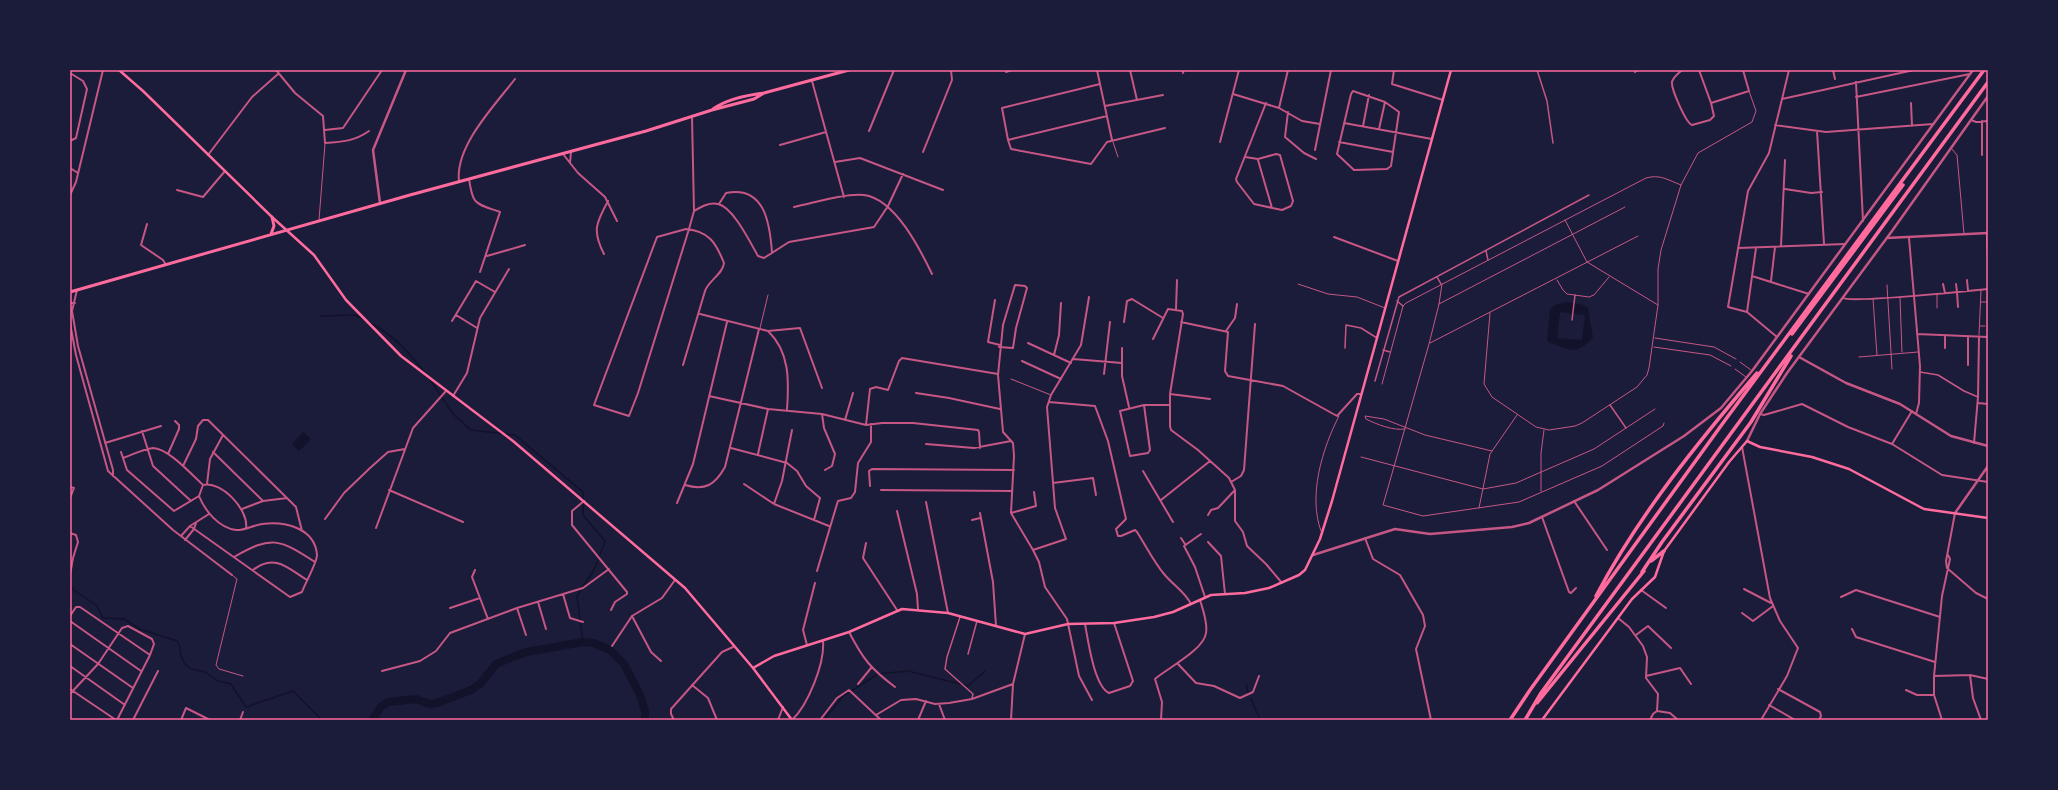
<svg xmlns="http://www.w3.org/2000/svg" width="2058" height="790" viewBox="0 0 2058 790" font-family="'PT Serif',serif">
  <rect width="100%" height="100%" fill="#1b1b3a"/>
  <path fill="#12122b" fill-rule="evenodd" d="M1565,302L1584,305L1588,308L1593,338C1574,356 1573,350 1550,343L1547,340L1550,309L1555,305ZM1560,312L1585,315L1582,340L1557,338Z
    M303,432L311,439L299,451L292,444Z"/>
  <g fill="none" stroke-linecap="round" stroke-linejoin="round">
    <path stroke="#12122b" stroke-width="1.5" d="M320,316L355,315L365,320
      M368,322C390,332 410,353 424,372
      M429,378L453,414L471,430L515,435L583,492V515L605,541L595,568L577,596L583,642
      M70,586L73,588
      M72,589L96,605L103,618L124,619L140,629L177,641L180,647L181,656L185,664L191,669L205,672L218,681L231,684L246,707L293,691L322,720
      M1246,685L1248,692
      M1251,699L1260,720
      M824,720L843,696L878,674L908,671L968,686L985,671"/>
    <path stroke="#12122b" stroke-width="8" d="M372,720L381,707L388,702L416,699L429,704L437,703L471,690L480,684L496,664L508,659L526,652L583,642L594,643L610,650L624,664L640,695L645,711V720"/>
    <path stroke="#c65784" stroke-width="1" d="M1113,142L1118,157
      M1951,148L1957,155L1964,234
      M319,220L325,144
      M1565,220L1587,262L1658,305
      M1557,280L1563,290L1567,294L1589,297L1594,295L1609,277
      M1298,284L1328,294L1357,297L1385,308
      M1442,284L1439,304L1429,344L1383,505L1423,516L1519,502L1602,466L1663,426L1664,423
      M1887,285L1892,369
      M1937,294V308
      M1900,298L1902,352
      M1873,299L1877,355
      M1981,302H1988
      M1439,304L1625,207
      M1490,313L1484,384L1492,397L1536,427L1549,430L1575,426L1582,423L1637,387L1647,375L1649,368L1658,305V269L1661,250L1681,185L1698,153L1752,122L1756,111L1749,91
      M1980,326H1985
      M760,328L768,295
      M1979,335L1981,290
      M1655,338L1714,347L1736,359
      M1430,343L1638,236
      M1654,347L1710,355L1731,366
      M1859,357L1918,352
      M1740,362L1751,370
      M1735,369L1746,377
      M1011,379L1051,395
      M1382,384L1403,306L1406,303L1646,178C1660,174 1668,180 1681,185
      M1405,429C1393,431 1376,424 1366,419L1365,416L1384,419L1425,435L1492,451
      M1361,457L1483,489L1516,483L1594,449L1655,409
      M1541,491V453L1544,430
      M1479,508L1490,454L1517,415
      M1321,531C1308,496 1322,449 1339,416
      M232,575L237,579L236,583L216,665L219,669L243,676"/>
    <path stroke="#c65784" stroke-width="1.5" d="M1537,70L1547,101L1553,143
      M1486,251L1488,260
      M1437,277L1441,284
      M1397,301L1403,306
      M1572,320L1575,295
      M1345,348L1346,325L1361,328L1377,338
      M1383,350L1390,352
      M1920,372L1938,375L1964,391L1978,397
      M1375,381L1399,297L1589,195
      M1610,405L1626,428
      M960,617L947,657L945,669L973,694L972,698
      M968,654L977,621"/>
    <path stroke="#c65784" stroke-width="2" d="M276,70L295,93L323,116L325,143C342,142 355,141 369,131
      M1097,70L1112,140
      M1130,70L1137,100
      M1394,70L1392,84L1443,100
      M1682,70C1679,73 1673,77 1672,82C1671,89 1686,123 1692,125L1710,120L1714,116L1711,103L1699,70
      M1833,70L1835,79
      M1006,72L1012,70
      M1635,72L1637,70
      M70,73L83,81L87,89L76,138L70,141
      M1183,73L1184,70
      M812,81L844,197
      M1856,82L1863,221
      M1100,84L1002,108L1008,140L1011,149L1091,164L1107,142L1165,128
      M1353,91L1385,102L1399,112L1391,166L1387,169L1354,170L1337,154L1351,94Z
      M1233,94L1279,108L1302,121L1320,124
      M1856,97L1970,74
      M1782,99L1914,70
      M1711,103L1749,91L1743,70
      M1911,103L1912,126
      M1105,106L1163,95
      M1279,108L1288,70
      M1288,112L1285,137L1304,153L1316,159
      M1971,120L1976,122L1988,121
      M1344,123L1432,139
      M1775,125L1826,132L1933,124
      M1363,126L1369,95
      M1379,129L1385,102
      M325,130L343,128L382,70
      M869,131L894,70
      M1817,131L1824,244
      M1008,140L1107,116
      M1220,142L1239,70
      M1339,142L1393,152
      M780,145L826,132
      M1315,150L1331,70
      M923,152L952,80L951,70
      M563,154L578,173L605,197L617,221
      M208,155L252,97L278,74
      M1982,155V121
      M1245,157L1258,159L1276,154L1280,155L1293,201L1291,206L1282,210L1254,204L1237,182L1236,179L1266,103
      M1258,160L1272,208
      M835,162L860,158L943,190
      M570,163L571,152
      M70,168L78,173
      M469,179C473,206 475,203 500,212L480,272
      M459,181C455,146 495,105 515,79
      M1785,189L1811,193L1822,192
      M177,190L203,197L225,171
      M70,195L76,182L103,70
      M719,204L726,193C765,185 770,224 772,253
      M794,207C814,203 845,193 864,195C895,199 920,249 932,274
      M694,211C701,207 709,202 718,204C733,207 750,242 758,256L764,258L789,242L874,227L888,206L903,174
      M147,224L141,245L163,260L166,265
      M1987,233L1988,259
      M1334,237L1398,261
      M1909,238L1920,366L1919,403L1916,414
      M1781,246L1785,160
      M1738,248L1845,244
      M604,254C592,231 596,223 608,201
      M487,256L525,245
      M1752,276L1809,294
      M1967,280L1968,291
      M1771,281L1775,247
      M1943,284L1945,293
      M1956,284L1957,292
      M77,290L72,311L78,346L113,470V476
      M1957,292L1958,307
      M1843,298C1851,303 1969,291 1988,289
      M995,300L988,342L1000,345
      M70,303H75
      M1176,309L1177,280
      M1747,312L1756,248
      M700,314L768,331L800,328L822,388
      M456,315L477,328
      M452,321L476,281L495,292
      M1124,322L1127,301L1132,299L1163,318
      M1181,322L1228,332L1225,371L1228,376L1283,386L1337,416L1357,394H1360
      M70,323L76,355L108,471L173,530L232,575
      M768,331C790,352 789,381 787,410
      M1226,331L1235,318L1237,304
      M1917,334L1988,337
      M1777,337L1747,312L1728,307L1748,191L1769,153L1789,70
      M1153,339L1168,309L1182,311L1183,314L1170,394V426L1171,430L1198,450L1229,478L1235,490V521L1243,532L1247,546L1266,564L1282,583
      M1028,343L1071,363
      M999,347L1013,348L1016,328L1027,288L1025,286L1015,285L1003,325L998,375L1003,432L1013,443L1014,456L1011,513L1033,550L1039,562L1045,587L1067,619L1079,676L1092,700
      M1122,348V376L1129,407
      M1945,348V335
      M1054,355L1059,335L1061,303
      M1073,359L1122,363
      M1022,361L1061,379
      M683,365L705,291C709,280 723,274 724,263C716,243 709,231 686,229L657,237L594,405L629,416L638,393L689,229L694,211L692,117
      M1968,365V336
      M1104,374L1110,322
      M916,393L949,398L1000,409
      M1170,394L1210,399
      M453,396L467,373L480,318L509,269
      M709,396L768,409L822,414L866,425L882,423H913L978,430L979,432L980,448
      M1049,402L1095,406L1108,441L1126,519L1116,529L1118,536H1121L1135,530L1137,532C1146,546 1154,562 1164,574C1173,585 1185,592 1191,604
      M1978,403L1988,404
      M1144,405L1150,450L1148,453L1130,456L1120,411L1144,405H1169
      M822,414L824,428L835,454L832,466L825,470
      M1760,414L1764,415L1802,404L1848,427L1892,444L1942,475L1988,482
      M845,420L853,393
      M866,425L870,389L876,387L888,390L899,361L902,358L998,374
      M142,431L153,466L191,501
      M105,443L161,426
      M1974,443L1978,397L1979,337
      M926,444L974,448L1011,441
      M1892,444L1912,411
      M1742,447L1770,598L1780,621L1798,648L1787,676L1761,720
      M731,448L787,463L797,471L806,486L820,498L814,520
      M121,452L127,470L174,511L199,496
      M213,452L263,501
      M168,454L179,429V425L175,421
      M758,454L768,409
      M123,458C132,455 143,449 153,448C168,448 192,475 203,485C221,480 249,510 246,528
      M183,466L196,439L198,426L203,420H208L296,507L302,531
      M1143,471L1173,522
      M1231,482L1241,476L1244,470L1255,324
      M1053,483L1093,478L1096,495
      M207,484L210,459L223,435
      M744,484L774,504L829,526
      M685,485C705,491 715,485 725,467L759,329
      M870,486L869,471L872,469L1014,470
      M70,487L74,488L70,498
      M389,490L463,522
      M881,490L1012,491
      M1161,500L1210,461
      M584,501L572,511V525L627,592V594L615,602L611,610
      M1574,501L1607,550
      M926,502L948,613
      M677,503L693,464L727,322
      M774,504L782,481L792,430
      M242,509L263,501L287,498
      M897,511L917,594L918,610
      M980,513L993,582L996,626
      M1011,513L1036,506L1034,492
      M1208,515L1211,510L1218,508L1234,491
      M1542,517L1569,592L1571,593L1576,588
      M325,519L344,493L370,468L388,452L405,449
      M972,520L980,518
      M190,526L290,597L302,592C305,583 317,563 317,555C315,528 285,521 262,524C254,525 243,531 236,530C219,528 205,511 199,496L203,485
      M376,528L413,428L446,391
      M70,533L76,535L78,542L73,558L70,575
      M1201,534L1184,546L1195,567L1205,597
      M181,536L190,526L209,514
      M1181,538L1185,544
      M1365,538L1373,559L1400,575L1423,615L1425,626L1416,649L1431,720
      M185,540L194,529L196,523
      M1208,542L1221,556L1225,594
      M866,543L863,558L897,610
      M1033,550L1066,539L1055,508L1047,407L1051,395L1081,345L1089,297
      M234,557C272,535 279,539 315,562
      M1947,568L1946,561L1955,513
      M1947,568L1976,593L1988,599
      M253,570C274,553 288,568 307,580
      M475,570L472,577L488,619
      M817,571L837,504L838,501L851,498L855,492L858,463L871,442V424
      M1744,589L1771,603
      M1641,590L1666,608
      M563,594L570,618L583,622
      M1841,597L1856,590L1940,617
      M538,602L546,629
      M450,608L480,598
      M517,608L526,635
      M1742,613L1753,621L1773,606
      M70,616L76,607H80L150,655
      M632,616L651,652L661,661
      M1618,618L1629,627L1643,646L1647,657L1646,678L1658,694L1657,711L1653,714L1650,720
      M70,621L141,671
      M1085,624C1088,640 1094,686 1109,693L1130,686L1133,681L1114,623
      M1852,629L1856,637L1935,662
      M849,632C863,659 870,668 895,687
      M1636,635L1648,626L1671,648
      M70,644L133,688
      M807,645L803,630L815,583
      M612,646L632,616L662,598L675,580
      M1178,664L1196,683L1214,686L1240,698L1253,692L1259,676
      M70,666L125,705
      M382,671L420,661L436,651L450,633L517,608L583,588L609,569
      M1970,675L1973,698L1981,720
      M1646,676L1680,668L1691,684
      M1934,676L1970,675L1988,679
      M858,684L871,668
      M692,685L708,698L717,720
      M70,689L116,720
      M1778,689L1820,712L1821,716L1819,720
      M1906,690L1917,695H1934
      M70,694L98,664L122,628L128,626L152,639L154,644L150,655L117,720
      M939,704L945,720
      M1769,705L1795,720
      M1657,711L1670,713L1678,720
      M876,715L901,700L916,699L935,704L949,703L972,699L1013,684
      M133,720L158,671
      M181,720L186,708L210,720
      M240,720L243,712
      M674,720L671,714V709L722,652L733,647
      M778,720L783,707
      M792,720C808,705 825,663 823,641
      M820,720L837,698L849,690L881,720
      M918,720L926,701
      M1011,720L1013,684L1025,634
      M1161,720L1162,702L1155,679C1166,669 1204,650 1206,633C1208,623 1203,610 1200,600
      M1942,720L1934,695V676L1942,596L1950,559L1948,555"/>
    <path stroke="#c65784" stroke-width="2.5" d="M380,203L373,150L406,70
      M1887,238L1988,233
      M1799,357L1846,383L1900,404L1951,436L1988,446
      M1747,441L1760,414L1787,373L1892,231L1988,96
      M1955,513L1988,466
      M1313,555L1395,529L1430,534L1512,527L1529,523L1598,490L1684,436L1721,408L1752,371L1973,70"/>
    <path stroke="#ff6b9d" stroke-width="2.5" d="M119,70L143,91L272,217L314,255L346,300L401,356L513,441L685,588L753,668L792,720
      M753,668L774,656L849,632L902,609L948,613L1025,634L1068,624L1114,623L1154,617L1173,612L1211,595L1245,593L1269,588L1299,575L1305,570L1320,539L1332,501L1451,70
      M1542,720L1632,599L1655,577L1664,551L1729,462L1747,441L1760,447L1812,457L1849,469L1924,509L1988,518"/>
    <path stroke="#ff6b9d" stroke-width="3" d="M713,109C727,99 748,95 764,93L849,70
      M271,234L274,226L272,217
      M70,292L410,195L646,131L712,110L754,99L764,93"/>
    <path stroke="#ff6b9d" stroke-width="3.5" d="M1792,334L1903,185
      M1651,561L1664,551
      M1642,572L1662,542L1751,422L1791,356
      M1596,596C1638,516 1698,442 1757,373
      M1537,703L1644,571
      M1510,720L1530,690L1723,423L1984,70
      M1525,720L1541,693L1988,82"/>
  </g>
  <rect width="2058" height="790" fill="none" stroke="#1b1b3a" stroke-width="142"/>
  <rect x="71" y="71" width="1916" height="648" fill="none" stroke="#ff6b9d" stroke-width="1.5"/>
</svg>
